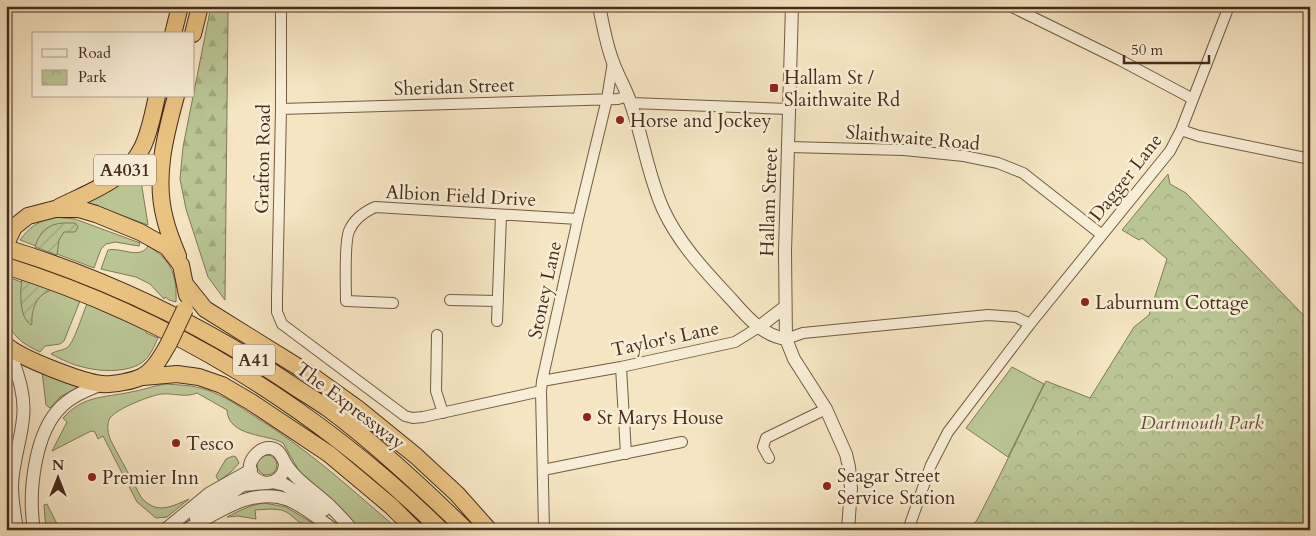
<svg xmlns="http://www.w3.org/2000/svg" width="1316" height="536" viewBox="0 0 1316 536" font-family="Cardo,serif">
  <defs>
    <pattern id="forest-firs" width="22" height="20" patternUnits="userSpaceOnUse" patternTransform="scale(1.25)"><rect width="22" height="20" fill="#bac594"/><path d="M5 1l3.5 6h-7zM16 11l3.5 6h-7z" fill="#a1a97f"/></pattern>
    <pattern id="park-crowns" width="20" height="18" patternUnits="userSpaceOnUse" patternTransform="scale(1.25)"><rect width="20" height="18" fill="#bac594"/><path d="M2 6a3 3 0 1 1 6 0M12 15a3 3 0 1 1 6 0" fill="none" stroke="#a1a97f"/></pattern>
    <pattern id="garden-furrows" width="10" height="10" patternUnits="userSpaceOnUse" patternTransform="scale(1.25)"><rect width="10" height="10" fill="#bac594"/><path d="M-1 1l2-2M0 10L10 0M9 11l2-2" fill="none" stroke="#a1a97f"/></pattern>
  </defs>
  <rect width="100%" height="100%" fill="#f5e5c2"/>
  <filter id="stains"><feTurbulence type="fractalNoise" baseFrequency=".004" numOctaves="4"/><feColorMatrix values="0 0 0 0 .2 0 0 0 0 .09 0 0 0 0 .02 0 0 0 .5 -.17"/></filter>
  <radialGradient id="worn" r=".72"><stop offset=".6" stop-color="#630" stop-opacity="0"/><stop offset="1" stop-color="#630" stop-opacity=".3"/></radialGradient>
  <path fill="#bac594" stroke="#807858" d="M146,155L147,157L142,187L148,225L83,201Z
    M54,217L75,219L140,243L139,246L115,242L106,244L101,249L94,268L20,240C29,227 39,221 54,217Z
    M148,246C172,260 177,276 176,302L169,300L165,297L164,299L150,284L136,277L101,269L108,250C121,247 140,260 148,246Z
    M8,277L21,282L22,279L80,301L64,341L60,344L45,346L40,352C14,340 6,329 6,301C6,293 5,285 8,277Z
    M87,304L147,331L146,333L158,338C154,346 151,355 144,361C130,373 100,372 83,367C72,365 61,359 51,354C56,350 64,351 69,346C75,339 83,313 87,304Z
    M1012,367L1044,384L1008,457L966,428Z
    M42,371L80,386L60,397L50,408L46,405Z
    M165,384C179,385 193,385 207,390C224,396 239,406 254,416C307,448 352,490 399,530H360L302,476L283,443C268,434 228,437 227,410L197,393C185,398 175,393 162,394C151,395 116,409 110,418C106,425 108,434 111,441L141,497C156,515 171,507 189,499L167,517L156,518L137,502L103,436L98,439L95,432L91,431L52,451L67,422L63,418C84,395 103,398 131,392C143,390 153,386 165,384Z
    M257 465a10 10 0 1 1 20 0a10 10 0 1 1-20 0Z
    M233,456L236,457L239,463L231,472L219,481L216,476L226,459Z
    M264,503L286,507L324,530H309L288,513L282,510L271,509L255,510L256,519L238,516L227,517C239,511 250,505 264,503Z
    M47,504L60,530H46L44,505Z"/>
  <path fill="url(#forest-firs)" stroke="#807858" d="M211,6H227L228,13L225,300L208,277L186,209L180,179L183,147Z"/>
  <path fill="url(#park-crowns)" stroke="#807858" d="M1168,174L1170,184L1186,193L1310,322V530H968L977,520L994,487L1046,381L1090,398L1134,327L1149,315L1167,259L1142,238L1139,240L1122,230Z"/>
  <path fill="url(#garden-furrows)" stroke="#807858" d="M63,223H75L78,227L75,232H64L59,240L57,255L35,247C39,232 48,224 63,223Z
    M22,279L52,290C36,294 31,310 32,324L31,325C19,317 20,293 22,279Z"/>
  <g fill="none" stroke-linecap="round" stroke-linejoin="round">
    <defs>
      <path id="minor" d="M281,6V109L277,298V312L282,324L405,416L413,418L423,417L541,391
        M1010,6L1120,60L1193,99
        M631,103L789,109
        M281,109L618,99L628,96
        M1181,130L1199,136L1310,159
        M789,147L904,150L964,156L998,163L1023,173L1102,235
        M450,300L498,301
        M393,303L346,301C346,286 344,243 349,231C354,219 364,212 375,207L578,219
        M497,321L501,215
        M437,335L436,391L443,413
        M786,339L803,333L988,315L1016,317L1030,324
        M621,367L626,454
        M542,381L621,367L735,342L759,327
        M769,458L763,447L766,438L826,409
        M543,470L682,442
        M6,528L11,507
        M544,530L541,391L542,381L578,219L607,99L613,62
        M908,530L931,465L948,432L1030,324L1170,151L1181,130L1229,6"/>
      <path id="tertiary" d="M599,6C603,25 606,44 613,62C618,76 626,89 631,104C643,138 648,176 663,209C679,244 706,272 732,300C746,316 763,336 786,339
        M792,6L785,252L786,339L794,359L826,409L846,454L849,467L851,488L848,530
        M759,327L785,307
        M8,346C16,370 26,393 23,418C21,441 12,464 12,487C12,501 15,516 17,530
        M285,463C285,475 275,486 262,482C230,472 269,428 283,459C291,477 314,491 329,505C337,513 345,521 352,530
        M272,482L285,485L324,510
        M196,518L210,507L243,485L266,483
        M34,530C28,494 34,432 62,406C73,395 88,390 102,384
        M165,530L210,493L251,470
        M186,530C217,513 252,486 289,500C305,507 319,519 334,530"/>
      <path id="trunk" d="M173,34L180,6
        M193,34L200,6
        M176,96C165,136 154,178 165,219C168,232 173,244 178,256
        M59,207C89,192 126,180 142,148C150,132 153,113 157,96
        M6,244L14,227L28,216L55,209H79L96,214L140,232L167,247L181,265L187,295
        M6,248C107,279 201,324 289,383C302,392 316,400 330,410C378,446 422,487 466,530
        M6,266C171,318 318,409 441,530
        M185,284L205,309L311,375L357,408L416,456L457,494L489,530
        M6,345C20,358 82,382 102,384C111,385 135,381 143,376C155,369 162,355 169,343
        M143,377L177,374L199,377L222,385L251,402L329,454L391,506L415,530"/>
    </defs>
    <use href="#minor" stroke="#725a45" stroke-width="12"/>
    <use href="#tertiary" stroke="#725a45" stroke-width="14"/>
    <use href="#trunk" stroke="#462b1b" stroke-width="18"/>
    <use href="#minor" stroke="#f8eed7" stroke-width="10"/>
    <use href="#tertiary" stroke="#f8eed7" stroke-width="12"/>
    <use href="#trunk" stroke="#eac281" stroke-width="16"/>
    <defs>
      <path id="trunk-bridge" d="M169,343L185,309"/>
    </defs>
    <use href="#trunk-bridge" stroke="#462b1b" stroke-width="18" stroke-linecap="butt"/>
    <use href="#trunk-bridge" stroke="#eac281" stroke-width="16"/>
  </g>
  <g fill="#8f2418" stroke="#f8eed7" stroke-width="2">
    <rect x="769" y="83" width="10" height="10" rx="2.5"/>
    <circle cx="620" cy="120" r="5"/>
    <circle cx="1085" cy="302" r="5"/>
    <circle cx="587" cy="417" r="5"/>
    <circle cx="176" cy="443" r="5"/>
    <circle cx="92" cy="477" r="5"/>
    <circle cx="827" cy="486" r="5"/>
  </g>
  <g text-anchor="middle" stroke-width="5" stroke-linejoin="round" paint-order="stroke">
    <g fill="#f8eed7" stroke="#7b6653" stroke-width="1">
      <rect x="94" y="154.5" width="62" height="31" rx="4"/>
      <rect x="233" y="344.5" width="42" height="31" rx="4"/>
    </g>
    <g font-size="18" font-weight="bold" fill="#462b1b">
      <text x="125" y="176">A4031</text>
      <text x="254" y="366">A41</text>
    </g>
    <g font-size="19" fill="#462b1b" stroke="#f8eed7" text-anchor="start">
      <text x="784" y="84">Hallam St /<tspan x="784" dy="22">Slaithwaite Rd</tspan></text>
      <text x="630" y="127">Horse and Jockey</text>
      <text x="1095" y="309">Laburnum Cottage</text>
      <text x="597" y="424">St Marys House</text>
      <text x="186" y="450">Tesco</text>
      <text x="837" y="482">Seagar Street<tspan x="837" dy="22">Service Station</tspan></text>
      <text x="102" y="484">Premier Inn</text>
    </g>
    <g font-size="19" fill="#462b1b" stroke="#f8eed7">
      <text transform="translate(454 86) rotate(-2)" y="7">Sheridan Street</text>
      <text transform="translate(913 137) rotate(5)" y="7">Slaithwaite Road</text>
      <text transform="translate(262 159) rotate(-89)" y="7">Grafton Road</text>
      <text transform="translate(1125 177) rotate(-52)" y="7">Dagger Lane</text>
      <text transform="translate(461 195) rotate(3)" y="7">Albion Field Drive</text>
      <text transform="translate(768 202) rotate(-88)" y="7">Hallam Street</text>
      <text transform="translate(544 290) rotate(-78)" y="7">Stoney Lane</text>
      <text transform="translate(665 338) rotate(-12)" y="7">Taylor's Lane</text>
      <text transform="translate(351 405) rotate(37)" y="7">The Expressway</text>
    </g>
    <g font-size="19" font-style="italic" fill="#635239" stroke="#f8eed7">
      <text x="1202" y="429">Dartmouth Park</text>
    </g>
  </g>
  <rect width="1316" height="536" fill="none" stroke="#f5e5c2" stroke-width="25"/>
  <rect x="8" y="8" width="1301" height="521" fill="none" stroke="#462b1b" stroke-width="2.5"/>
  <rect x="12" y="12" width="1291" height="511" fill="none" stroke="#462b1b"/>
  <rect x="32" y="32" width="162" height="65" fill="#f8eed7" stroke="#b1a08c"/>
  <rect x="42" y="49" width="25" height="8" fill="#f8eed7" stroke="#b1a08c"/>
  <text x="78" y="58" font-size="15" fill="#462b1b">Road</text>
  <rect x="42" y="70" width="25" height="15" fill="url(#park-crowns)" stroke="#b1a08c"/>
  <text x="78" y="82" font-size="15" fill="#462b1b">Park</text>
  <g transform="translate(58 478)" stroke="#f8eed7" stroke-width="4" paint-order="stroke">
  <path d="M0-4L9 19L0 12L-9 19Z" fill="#462b1b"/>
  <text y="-8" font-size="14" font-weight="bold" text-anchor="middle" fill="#462b1b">N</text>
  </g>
  <path d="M1124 55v8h85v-8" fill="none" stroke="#462b1b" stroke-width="2.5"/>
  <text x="1131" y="55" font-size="15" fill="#462b1b" stroke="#f8eed7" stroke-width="4" paint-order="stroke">50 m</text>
  <rect width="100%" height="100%" filter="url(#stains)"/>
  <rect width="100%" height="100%" fill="url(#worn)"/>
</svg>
